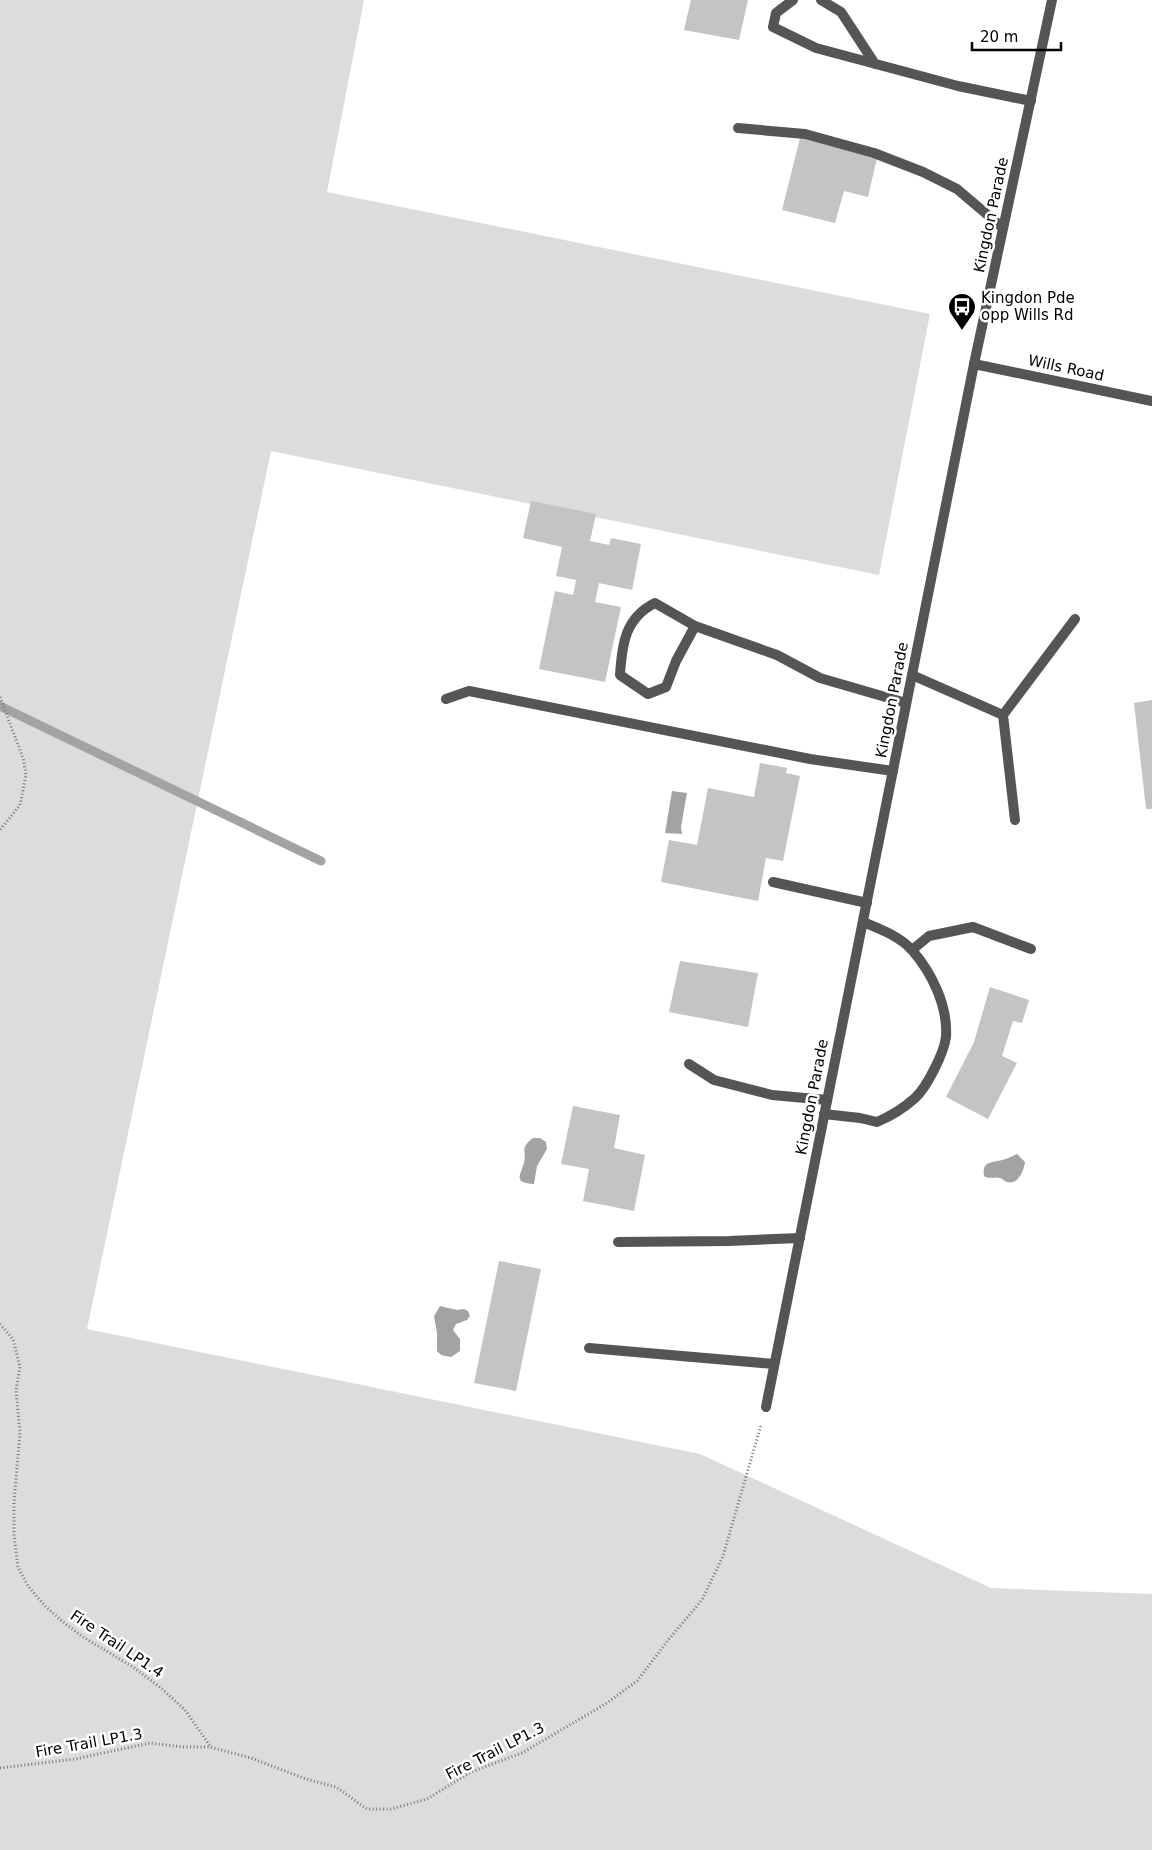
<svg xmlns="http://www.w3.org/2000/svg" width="1152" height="1850" viewBox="0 0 1152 1850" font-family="'DejaVu Sans',sans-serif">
  <rect width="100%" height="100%" fill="#fff"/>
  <path fill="#dcdcdc" d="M0,0H364L327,192L930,314L879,575L271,451L87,1329L700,1454L991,1588L1152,1594V1850H0Z"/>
  <path fill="#a3a3a3" d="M672,791L687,793L681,827L682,834L665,833Z
    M533,1138H540L546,1142L547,1149L537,1166L534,1184C513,1183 520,1176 524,1163C527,1150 519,1149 533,1138Z
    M1017,1154L1025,1162C1024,1171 1018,1185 1007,1182C1003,1181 1004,1179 1000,1178C994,1176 990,1180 984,1176C982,1161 991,1163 1002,1160C1007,1159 1012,1156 1017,1154Z
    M440,1306L457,1310L464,1309L468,1311L470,1316L467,1320L456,1324L453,1330L460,1339V1351L451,1357L441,1355L437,1351V1333L434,1316Z"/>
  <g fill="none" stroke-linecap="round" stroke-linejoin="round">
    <path stroke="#a3a3a3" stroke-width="9" d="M0,706L321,861"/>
  </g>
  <path fill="#c4c4c4" d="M691,0H748L739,40L684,30Z
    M800,138L877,158L868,197L844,191L835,223L782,210Z
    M531,501L596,514L590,541L609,545L611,538L641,544L632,590L599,583L595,602L621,607L605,682L539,669L555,591L573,595L576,580L556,576L562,547L523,538Z
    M1152,700V809H1146L1134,703Z
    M760,763L787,768L786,773L800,776L783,861L766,858L758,901L661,882L669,840L697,845L708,788L754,797Z
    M680,961L758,973L748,1027L669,1012Z
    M990,987L1029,1000L1022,1023L1013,1021L1002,1056L1017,1063L988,1119L946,1097L974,1042Z
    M573,1106L620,1115L614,1148L645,1155L634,1211L583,1201L589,1169L561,1164Z
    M499,1261L541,1269L516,1391L474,1383Z"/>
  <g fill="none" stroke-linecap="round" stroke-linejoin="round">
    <path stroke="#777" stroke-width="3" stroke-dasharray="1 2.5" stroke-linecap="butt" d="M0,697L23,758L26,775L20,805L0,830
      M0,1324L13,1339L20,1367L16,1390L20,1433L14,1503V1535L18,1567L28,1586L45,1606L63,1622L83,1637L133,1667L161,1688L185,1710L210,1746
      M0,1768L75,1759L150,1743L183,1747H210L251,1758L306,1779L336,1787L367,1809H391L427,1799L471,1772L522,1753L607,1703L637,1681L669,1639L702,1600L723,1556L761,1425"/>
    <path stroke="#555" stroke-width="10" d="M793,0L776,13L773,27L816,48L958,86L1031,101
      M821,0L841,12L875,64
      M738,128L805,134L874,153L923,172L957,189L1003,228
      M695,626L676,661L666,687L648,694L620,675C622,644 625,618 655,603L695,626L777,655L820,678L906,703
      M912,675L1003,715L1015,820
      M446,699L469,691L810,759L893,771
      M1003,715L1075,619
      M773,882L867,903
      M912,950L929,936L973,927L1031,949
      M689,1064L714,1080L772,1095L827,1100
      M824,1114L860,1118L877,1122C891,1116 904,1108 915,1098C927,1087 944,1053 946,1037C948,1006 932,973 912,950C899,936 880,929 863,922
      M618,1242L729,1241L800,1238
      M589,1348L774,1364"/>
    <path stroke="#555" stroke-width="10" d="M766,1407L974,364L1052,0"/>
    <path stroke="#555" stroke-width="10" d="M974,364L1152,401"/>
  </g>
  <defs>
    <symbol id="bus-pin" viewBox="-11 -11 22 30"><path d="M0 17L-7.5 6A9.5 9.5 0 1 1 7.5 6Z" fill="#000" stroke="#fff"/><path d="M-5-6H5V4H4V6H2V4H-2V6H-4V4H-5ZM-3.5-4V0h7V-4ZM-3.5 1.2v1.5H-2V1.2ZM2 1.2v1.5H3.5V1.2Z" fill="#fff"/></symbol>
  </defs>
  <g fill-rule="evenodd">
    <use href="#bus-pin" x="946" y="291" width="32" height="43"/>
  </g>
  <g text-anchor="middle" stroke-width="5" stroke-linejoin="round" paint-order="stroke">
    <g font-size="15" fill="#000" stroke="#fff">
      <text transform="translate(991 215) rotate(-78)" y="5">Kingdon Parade</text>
      <text transform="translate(1066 368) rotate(12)" y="5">Wills Road</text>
      <text transform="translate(892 700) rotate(-79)" y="5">Kingdon Parade</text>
      <text transform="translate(812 1097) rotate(-79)" y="5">Kingdon Parade</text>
      <text transform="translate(117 1644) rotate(34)" y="5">Fire Trail LP1.4</text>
      <text transform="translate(89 1743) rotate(-10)" y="5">Fire Trail LP1.3</text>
      <text transform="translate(495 1751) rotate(-27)" y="5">Fire Trail LP1.3</text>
    </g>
    <g font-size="15" fill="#000" stroke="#fff" text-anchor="start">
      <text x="981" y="303">Kingdon Pde<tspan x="981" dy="17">opp Wills Rd</tspan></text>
    </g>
  </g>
  <path d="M972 42v8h89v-8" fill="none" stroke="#000000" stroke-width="2.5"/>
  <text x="980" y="42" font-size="15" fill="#000000" stroke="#ffffff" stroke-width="4" paint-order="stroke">20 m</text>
</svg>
